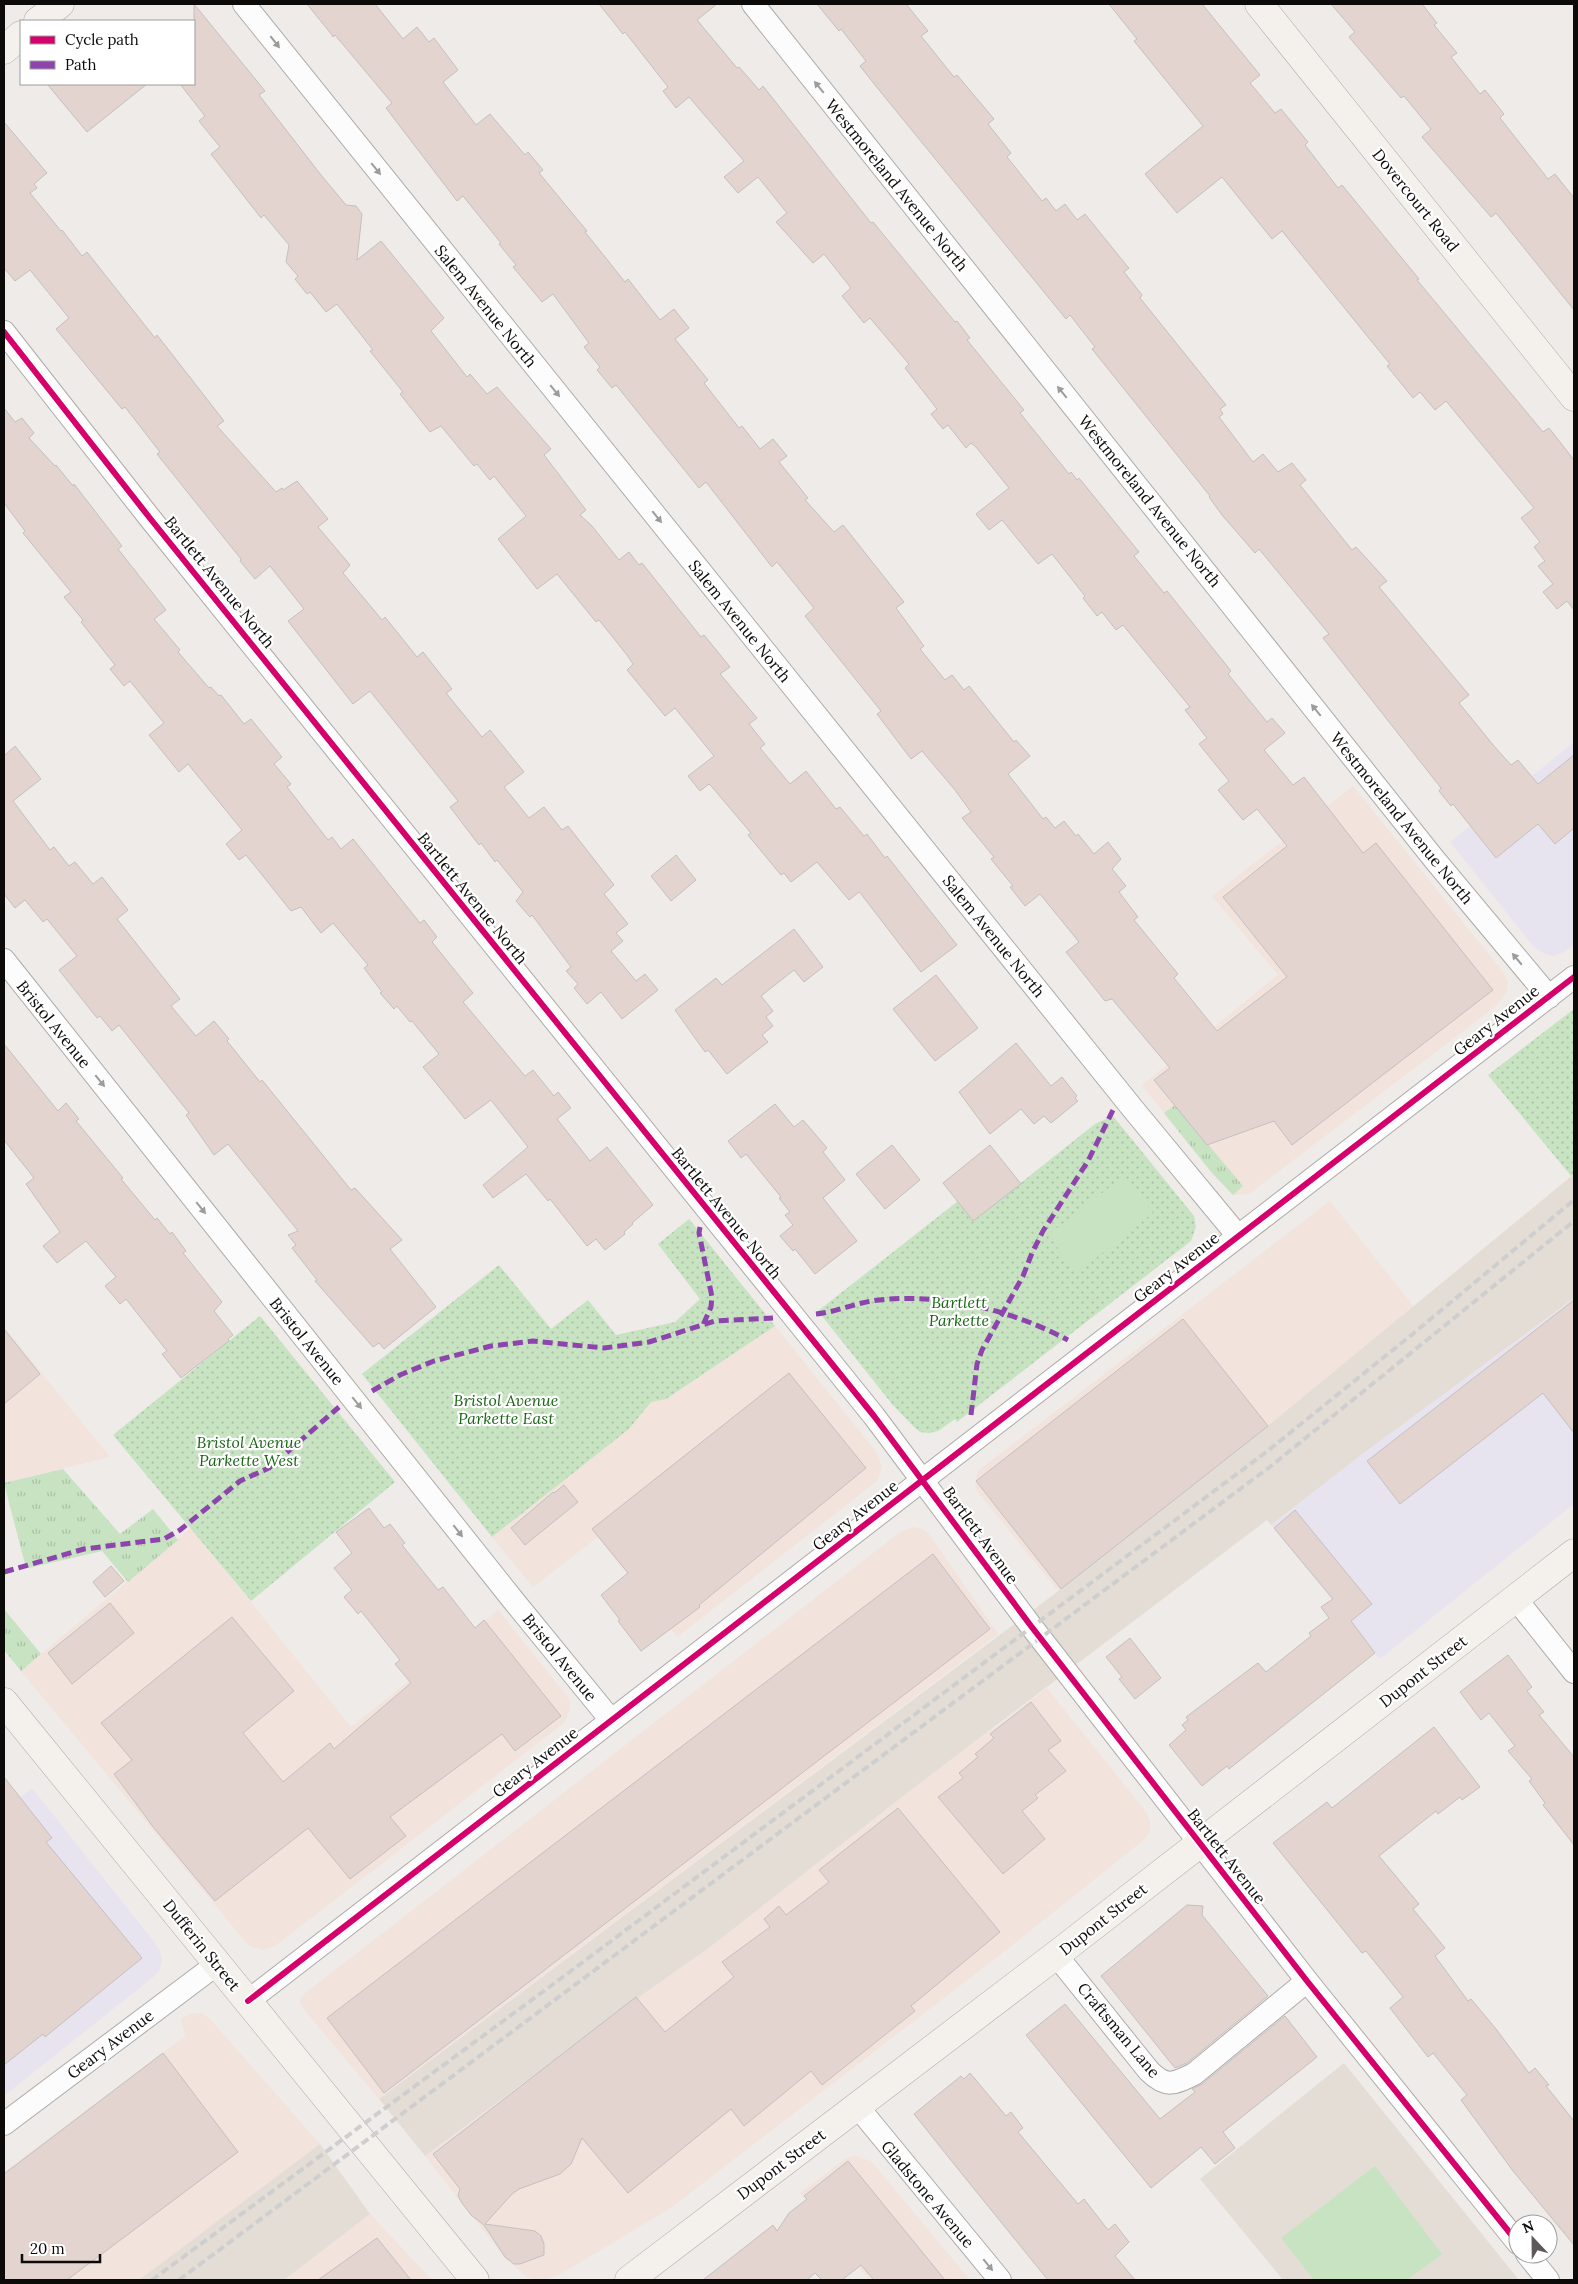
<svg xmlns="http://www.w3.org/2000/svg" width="1578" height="2284" viewBox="0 0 1578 2284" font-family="Lora,serif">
  <defs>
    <pattern id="grass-tufts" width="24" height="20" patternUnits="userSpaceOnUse" patternTransform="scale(1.25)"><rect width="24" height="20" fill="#c7e3c1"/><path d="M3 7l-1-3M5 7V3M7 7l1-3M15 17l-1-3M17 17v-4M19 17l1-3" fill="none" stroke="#aac1a4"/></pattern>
    <pattern id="park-dots" width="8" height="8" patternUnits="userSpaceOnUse" patternTransform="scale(1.25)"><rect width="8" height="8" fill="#c7e3c1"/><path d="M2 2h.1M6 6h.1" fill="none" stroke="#aac1a4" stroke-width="1.8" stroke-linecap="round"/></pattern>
  </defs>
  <rect width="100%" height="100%" fill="#eeebe8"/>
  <path fill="#f2e3dd" d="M1353,786L1503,972L1508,982L1507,992L1496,1006L1249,1194L1233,1195L1212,1173L1142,1085L1278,975L1212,896Z
    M1330,1201L1414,1307L1268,1426L1058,1591L978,1492L975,1485L978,1471Z
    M775,1326L877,1453L882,1467L877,1481L677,1637L598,1537L533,1587L492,1537L629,1429L651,1402L666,1399Z
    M4,1327L110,1457L4,1483Z
    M912,1527L920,1528L928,1533L998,1634L379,2099L302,2007L300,2001L304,1994L899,1533Z
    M191,1528L351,1727L498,1610L569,1699L570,1708L565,1722L275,1946L263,1950L249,1946L21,1671Z
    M1047,1688L1146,1812L1150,1822V1831L1145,1839L996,1958L672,2207L559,2275L542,2280L527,2277L505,2258L425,2156L646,1992L710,1947L907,1793Z
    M191,2013H202L209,2018L320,2144L139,2280H4V2172L185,2036L181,2019Z
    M854,2156L871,2161L970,2280H869L800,2193L845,2159Z
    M370,2214L432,2280H284Z"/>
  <path fill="#e8e4ef" d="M1574,742V945L1562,953L1553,956L1545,954L1534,947L1450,842Z
    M1574,1298V1504L1380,1659L1271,1525L1361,1455Z
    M32,1788L155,1943L160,1951L162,1961L159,1971L152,1978L4,2096V1810Z"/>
  <path fill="#e4ddd6" d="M1574,1174V1298L1361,1455L1271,1525L1267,1520L907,1793L710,1947L646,1992L425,2156L379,2099L1061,1589L1268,1426Z
    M1344,2063L1519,2280H1283L1200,2179Z
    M320,2144L370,2214L284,2280H139Z"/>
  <path fill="url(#grass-tufts)" d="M1175,1105L1243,1186L1233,1195L1212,1173L1164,1113Z
    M63,1469L120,1534L153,1509L178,1540L128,1582L102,1551L29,1568L25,1564L4,1483Z
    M4,1609L41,1654L21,1671L4,1650Z"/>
  <path fill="url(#park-dots)" d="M1574,1009V1174L1571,1176L1488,1075Z
    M1113,1116L1194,1216L1196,1227L1191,1241L957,1422L955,1419L938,1431L929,1433L920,1432L913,1426L892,1404L818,1311L958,1201L973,1221L1095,1124Z
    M689,1219L775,1326L666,1399L651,1402L629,1429L492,1537L362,1374L499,1265L551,1329L588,1300L616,1335L675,1322L700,1299L658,1244Z
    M260,1316L395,1482L251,1601L113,1435Z"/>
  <path fill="#c7e3c1" d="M1124,1176L1153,1213L1077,1273L1048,1235Z
    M1375,2166L1442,2254L1407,2280H1314L1281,2238Z"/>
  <path fill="#e3d4d0" stroke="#c3c0bf" d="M194,4L265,91L259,95L321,175L346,205L356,206L362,214L357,260L381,241L444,318L431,331L467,377L470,374L487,394L497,387L551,449L544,455L586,510L580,515L592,526L619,560L629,552L639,565L642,563L701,637L704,635L730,667L720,674L757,718L749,724L765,744L760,748L790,784L806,771L836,809L840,807L864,836L867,834L885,858L887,856L957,945L921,972L861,894L859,892L849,900L817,862L791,882L784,873L781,875L748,835L751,833L712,787L709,784L700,791L688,776L714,756L675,708L665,716L627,670L633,664L627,655L599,620L596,622L557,574L537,589L498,539L526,516L494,476L490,480L477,464L474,466L441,426L430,432L400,394L403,392L370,351L373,350L337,304L326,312L310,292L307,294L295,279L298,276L286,262L289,245L264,215L261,218L211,154L220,147L199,121L205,116L180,84H194Z
    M307,4H375L403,39L417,27L429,42L434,38L458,70L443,82L476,125L490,114L525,155L528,152L543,170L539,173L587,231L585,232L625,282L628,279L660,320L674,309L689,328L675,339L708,380L704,383L739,428L742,426L760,449L773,439L787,456L779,462L808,498L805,500L834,532L843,525L904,602L896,608L924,646L920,649L945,680L952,675L964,690L969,686L1014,742L1016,740L1030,756L1008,774L1043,819L1046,817L1055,828L1064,821L1076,836L1078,834L1094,854L1108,842L1121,859L1112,869L1126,886L1119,892L1138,917L1134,920L1178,974L1174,978L1217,1031L1287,977L1223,897L1287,846L1257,809L1243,820L1218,790L1229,781L1199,744L1207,738L1185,710L1190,707L1123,625L1116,630L1102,612L1097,616L1083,598L1085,596L1052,554L1038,564L1002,520L989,530L976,514L1009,488L976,447L971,443L966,448L948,425L943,429L931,414L937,409L905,368L909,364L870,318L864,323L842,296L851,288L824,254L813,263L776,222L787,213L758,177L738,193L724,177L744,161L689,97L676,108L663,91L668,87L625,32L623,34L599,4H717L697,20L737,68L739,67L747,76L759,90L763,86L871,223L873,222L955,322L957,321L970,338L967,340L1024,410L1020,413L1069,474L1071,472L1077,480L1079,478L1139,552L1134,556L1164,593L1167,591L1231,671L1228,674L1267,722L1272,718L1285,733L1264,750L1293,785L1304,777L1363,853L1376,843L1493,990L1292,1145L1274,1121L1207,1145L1154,1080L1170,1068L1112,999L1105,1001L1066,952L1079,942L1040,894L1025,906L1010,887L1013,886L991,859L994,857L962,818L971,812L955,790L922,751L911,759L877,714L881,711L805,616L814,608L777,562L772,567L706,482L699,488L616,385L612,388L597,370L600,367L584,347L589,343L553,294L542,302L513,267L516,265L499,244L501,243L463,196L457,201L386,108L392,103L335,35L333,37L332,35Z
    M817,4H906L928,31L921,36L954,77L957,75L994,119L988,124L1011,153L1007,157L1042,201L1046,198L1056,211L1065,204L1077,220L1085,214L1127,266L1129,268L1124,272L1142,295L1140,298L1226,405L1220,409L1223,414L1219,417L1253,462L1263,454L1278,472L1292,463L1306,480L1300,485L1352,550L1356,547L1387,581L1379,587L1469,695L1459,703L1494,746L1511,765L1518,760L1538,784L1574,755V828L1555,844L1538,824L1496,858L1453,804L1451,806L1439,791L1441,788L1323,638L1329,634L1259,549L1255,553L1222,515L1209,497L1210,496L1092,349L1095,347L1070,315L1066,319L875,85L860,66L866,61L841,29L839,31Z
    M1109,4H1202L1260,75L1250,83L1275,113L1281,109L1308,142L1305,145L1338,188L1342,185L1419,279L1417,280L1543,432L1549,428L1574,460V610L1567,601L1557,609L1543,592L1553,584L1538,566L1545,561L1534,547L1540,542L1521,518L1534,508L1446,401L1435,410L1420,392L1413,398L1387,366L1390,364L1372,342L1282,231L1272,239L1222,177L1177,213L1145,174L1203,126L1134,41L1137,39Z
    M1331,4H1422L1437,23L1434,25L1457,53L1451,57L1480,94L1485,90L1504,114L1500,118L1548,179L1555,174L1574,198V310L1496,213L1491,217L1422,137L1431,129L1404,96L1401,98L1349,37L1355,32Z
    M47,84H147L87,132Z
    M4,122L47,173L34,184L37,188L30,193L61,231L62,230L82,256L87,252L155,338L157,335L224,421L217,426L276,492L282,488L283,490L297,481L328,519L318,527L350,565L343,573L382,620L385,617L417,657L423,652L452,689L446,693L482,737L490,730L524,772L504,787L529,818L544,807L562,830L568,826L614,885L604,894L628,924L616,933L623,941L611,951L636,981L645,974L658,990L622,1019L601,992L587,1004L574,988L578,984L566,971L571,967L532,915L530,917L516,901L523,892L497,860L495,862L481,843L479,845L450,807L458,801L370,691L353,704L288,621L304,609L270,566L255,579L240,561L241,559L157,454L160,452L125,407L122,409L56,329L69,318L30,270L15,281L4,268Z
    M4,408L15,422L22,418L34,433L29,438L55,466L56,465L73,486L74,484L122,546L118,549L166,610L154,619L180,650L178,652L209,688L211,687L219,696L221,695L244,724L251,719L282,757L274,764L291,784L287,787L328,840L332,837L341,849L353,839L420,923L424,920L437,937L432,942L473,993L463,1002L525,1076L533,1070L554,1096L558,1092L571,1108L557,1119L590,1161L607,1147L653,1205L632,1223L633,1224L624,1232L625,1234L605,1250L596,1239L587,1246L550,1199L548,1201L526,1174L493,1198L483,1185L528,1147L491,1100L465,1119L423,1067L439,1054L412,1021L410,1022L397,1006L394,1009L380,993L382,992L364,968L368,965L333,923L321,933L301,907L291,911L246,855L239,860L226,844L242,830L188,764L179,772L149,735L164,723L130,681L124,686L110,669L115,665L81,622L83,620L64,597L71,592L23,533L25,531L4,503Z
    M15,746L41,779L13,801L50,850L54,847L69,866L75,862L93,884L102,877L128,910L117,919L180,999L171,1006L196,1036L214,1021L229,1039L227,1041L260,1082L262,1080L351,1190L355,1188L402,1240L390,1249L436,1307L384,1349L379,1343L373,1347L315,1281L317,1280L292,1248L296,1245L288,1235L298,1231L228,1144L214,1155L186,1115L189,1113L119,1025L112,1031L100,1016L97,1018L59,970L77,956L47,919L43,922L25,900L15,908L4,894V756Z
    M676,855L696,880L671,901L651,876Z
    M794,929L823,967L804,982L794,970L761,996L773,1011L766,1017L773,1026L762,1035L768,1042L727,1074L708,1050L705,1052L675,1010L716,978L722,985Z
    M936,975L978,1028L935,1061L893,1009Z
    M1016,1043L1051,1086L1062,1077L1077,1096L1075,1098L1078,1101L1051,1123L1044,1116L1034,1124L1021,1109L990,1134L959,1092Z
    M4,1044L58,1111L66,1103L79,1119L76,1121L123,1178L121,1179L155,1220L157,1218L170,1234L172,1232L186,1251L183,1253L222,1302L214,1311L233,1335L228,1339L229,1341L181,1378L162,1354L167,1351L126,1299L120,1304L105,1286L116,1277L86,1241L57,1263L43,1246L60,1232L26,1184L34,1178L4,1140Z
    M775,1104L794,1127L803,1120L827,1148L823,1152L845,1180L823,1198L857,1241L815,1274L795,1249L793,1251L780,1236L793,1225L785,1215L790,1212L779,1198L781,1197L746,1154L741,1158L728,1141Z
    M892,1145L920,1180L885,1209L856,1174Z
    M990,1145L1021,1184L973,1221L943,1183Z
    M1574,1300V1433L1543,1393L1400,1504L1367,1461Z
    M1183,1319L1268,1426L1061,1589L976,1481Z
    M4,1329L40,1374L4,1404Z
    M789,1373L866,1468L699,1605L700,1607L641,1651L618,1621L620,1620L601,1595L628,1573L592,1529Z
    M564,1485L578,1502L525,1545L511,1528L553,1492L554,1493Z
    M369,1508L384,1528L390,1524L405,1543L402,1545L438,1590L443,1587L475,1628L484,1620L561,1716L515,1751L502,1734L390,1817L406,1836L350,1879L308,1828L215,1901L154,1828L114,1774L132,1760L101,1723L232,1617L294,1691L243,1733L283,1782L330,1743L334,1749L411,1683L395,1664L400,1660L361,1611L358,1614L344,1597L352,1590L334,1568L352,1553L336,1532Z
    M1295,1510L1372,1604L1351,1621L1375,1653L1229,1769L1227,1766L1202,1786L1169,1745L1186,1730L1182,1725L1188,1720L1186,1717L1258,1663L1266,1672L1311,1636L1309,1633L1329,1618L1321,1607L1333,1599L1274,1528Z
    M933,1554L990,1629L384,2093L327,2018Z
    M111,1566L124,1581L105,1597L93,1582Z
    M110,1603L134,1633L72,1684L48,1653Z
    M1130,1638L1161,1678L1135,1699L1119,1679L1122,1677L1106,1657Z
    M1508,1655L1532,1687L1527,1691L1544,1712L1539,1715L1574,1757V1845L1543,1805L1545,1803L1529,1781L1532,1779L1508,1751L1515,1746L1489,1713L1481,1720L1460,1692Z
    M1031,1702L1061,1741L1048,1750L1066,1771L1035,1795L1038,1798L1022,1811L1045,1839L1003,1874L938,1797L963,1778L959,1773L978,1757L975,1754L994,1738L990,1734Z
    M1434,1727L1480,1787L1462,1800L1460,1797L1438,1814L1436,1811L1379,1856L1419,1904L1413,1909L1445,1948L1435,1956L1468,2001L1471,1999L1496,2029L1529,2073L1535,2068L1549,2085L1546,2086L1574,2121V2245L1513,2171L1461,2100L1467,2095L1433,2053L1428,2057L1390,2008L1403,1997L1366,1951L1362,1953L1273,1843L1327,1802L1332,1808Z
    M4,1777L52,1838L46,1842L142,1958L45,2037L43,2034L4,2065Z
    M898,1808L1000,1932L911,2006L915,2011L822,2085L811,2071L744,2126L731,2109L628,2193L582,2138L571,2164L560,2174L519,2189L512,2194L485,2224L535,2231L541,2236L544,2244V2255L520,2264H514L505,2257L484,2225L471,2215L462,2203L458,2196L460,2189L433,2154L636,1997L665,2032L734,1977L722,1962L770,1927L764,1919L779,1906L786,1915L829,1882L819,1870Z
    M1187,1905L1203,1906L1202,1915L1268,1996L1187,2063L1175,2068L1101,1976Z
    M1065,2004L1160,2119L1195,2092L1192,2089L1202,2084L1285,2016L1317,2057L1223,2132L1235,2148L1215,2164L1201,2147L1151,2188L1026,2035Z
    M163,2053L238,2152L67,2280H4V2174Z
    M970,2073L1006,2116L1011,2112L1023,2128L1018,2132L1078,2204L1084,2199L1108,2230L1115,2224L1129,2242L1115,2256L1135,2280H1048L962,2174L914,2114L961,2076L964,2079Z
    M848,2161L945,2280H874L861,2265L842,2280H822L815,2273L807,2280H703L773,2225L777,2231L789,2213L807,2199L804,2196Z
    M377,2238L411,2280H318Z"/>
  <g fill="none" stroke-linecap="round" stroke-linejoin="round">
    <defs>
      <path id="street" d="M244,4L1133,1109L1238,1236
        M753,4L1434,859L1549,997
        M4,332L149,517L874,1416L1031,1626L1307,1981L1518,2243
        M4,960L513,1600L611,1720
        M1516,1599L1574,1672
        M1056,1955L1149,2071C1166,2088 1174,2084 1194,2074L1307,1981
        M248,2001L1574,977
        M857,2106L1000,2280
        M4,2124L217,1964
        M1527,2254L1548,2280"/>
      <path id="secondary" d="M1259,4L1574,397
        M38,21L60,4
        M4,50L21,35
        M4,1702L475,2280
        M629,2280L1056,1955L1574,1553"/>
    </defs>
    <use href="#street" stroke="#aeaba9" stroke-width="24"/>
    <use href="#secondary" stroke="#aeaba9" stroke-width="29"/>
    <use href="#street" stroke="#fcfcfc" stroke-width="22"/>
    <use href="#secondary" stroke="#f4f1ed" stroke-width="28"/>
    <path stroke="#cfcece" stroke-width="4" stroke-dasharray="8 4" stroke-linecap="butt" d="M152,2280L571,1971L1265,1453L1409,1337L1574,1200
      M179,2280L1271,1466L1574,1221"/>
    <path stroke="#8e44ad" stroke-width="5" stroke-dasharray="10 5" stroke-linecap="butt" d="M700,1227L699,1233L712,1297L711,1307L703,1325
      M816,1314C837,1312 857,1302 879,1300C944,1293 1011,1310 1068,1340
      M372,1391L400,1375L434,1361L491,1346L533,1341L604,1348L649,1342L715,1321L773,1318
      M971,1415L977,1364L982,1350L1023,1276L1032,1253L1043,1231L1088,1161L1113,1110
      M4,1572L84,1549L164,1539L180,1530L240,1481L269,1468L339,1407"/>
    <defs>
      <path id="cycleway" d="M4,332L149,517L874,1416L1031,1626L1307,1981L1518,2243
        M248,2001L1574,977"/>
    </defs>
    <use href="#cycleway" stroke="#fff" stroke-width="9"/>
    <use href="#cycleway" stroke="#d6006c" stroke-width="6"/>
  </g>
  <defs><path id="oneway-solid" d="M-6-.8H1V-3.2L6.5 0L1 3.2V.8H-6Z" transform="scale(1.25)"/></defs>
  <g fill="#9c9c9b">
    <use href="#oneway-solid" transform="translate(275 42) rotate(52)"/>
    <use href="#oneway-solid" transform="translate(819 87) rotate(-129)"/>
    <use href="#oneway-solid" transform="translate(376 169) rotate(51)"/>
    <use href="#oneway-solid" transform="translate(555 391) rotate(51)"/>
    <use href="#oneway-solid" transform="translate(1062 392) rotate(-129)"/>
    <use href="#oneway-solid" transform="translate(657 517) rotate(51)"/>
    <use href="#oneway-solid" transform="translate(1316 710) rotate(-129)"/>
    <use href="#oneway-solid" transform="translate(1517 959) rotate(-130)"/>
    <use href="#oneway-solid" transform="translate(100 1081) rotate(51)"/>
    <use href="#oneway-solid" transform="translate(201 1208) rotate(51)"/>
    <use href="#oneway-solid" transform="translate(357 1403) rotate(51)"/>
    <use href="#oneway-solid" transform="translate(458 1531) rotate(52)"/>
    <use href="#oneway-solid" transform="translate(988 2265) rotate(51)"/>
  </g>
  <g text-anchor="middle" stroke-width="4.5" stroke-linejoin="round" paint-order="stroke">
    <g font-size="16" fill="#0d0b0a" stroke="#fff">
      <text transform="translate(897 185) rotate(51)" y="6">Westmoreland Avenue North</text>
      <text transform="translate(1416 200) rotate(51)" y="6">Dovercourt Road</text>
      <text transform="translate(486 306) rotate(51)" y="6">Salem Avenue North</text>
      <text transform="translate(1150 501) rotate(51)" y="6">Westmoreland Avenue North</text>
      <text transform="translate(220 582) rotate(51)" y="6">Bartlett Avenue North</text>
      <text transform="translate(740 621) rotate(51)" y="6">Salem Avenue North</text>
      <text transform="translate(1402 818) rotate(51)" y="6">Westmoreland Avenue North</text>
      <text transform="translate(473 898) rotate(51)" y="6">Bartlett Avenue North</text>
      <text transform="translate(994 936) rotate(51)" y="6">Salem Avenue North</text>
      <text transform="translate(1496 1020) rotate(-38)" y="6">Geary Avenue</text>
      <text transform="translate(54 1024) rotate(51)" y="6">Bristol Avenue</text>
      <text transform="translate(727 1213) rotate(51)" y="6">Bartlett Avenue North</text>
      <text transform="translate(1176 1267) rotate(-38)" y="6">Geary Avenue</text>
      <text transform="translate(307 1341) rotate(51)" y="6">Bristol Avenue</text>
      <text transform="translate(855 1515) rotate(-38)" y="6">Geary Avenue</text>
      <text transform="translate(981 1535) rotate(54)" y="6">Bartlett Avenue</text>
      <text transform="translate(560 1657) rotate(51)" y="6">Bristol Avenue</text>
      <text transform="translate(1423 1671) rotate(-38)" y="6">Dupont Street</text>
      <text transform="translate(535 1762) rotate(-38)" y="6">Geary Avenue</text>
      <text transform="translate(1227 1856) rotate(52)" y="6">Bartlett Avenue</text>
      <text transform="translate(1103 1919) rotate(-38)" y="6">Dupont Street</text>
      <text transform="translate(202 1945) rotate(51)" y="6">Dufferin Street</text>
      <text transform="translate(1119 2030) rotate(50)" y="6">Craftsman Lane</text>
      <text transform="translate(110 2044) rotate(-37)" y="6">Geary Avenue</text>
      <text transform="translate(781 2164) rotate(-37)" y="6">Dupont Street</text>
      <text transform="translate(928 2194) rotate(50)" y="6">Gladstone Avenue</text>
    </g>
    <g font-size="16" font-style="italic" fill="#1a6515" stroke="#fff">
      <text x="959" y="1308">Bartlett<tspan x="959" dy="18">Parkette</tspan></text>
      <text x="506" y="1406">Bristol Avenue<tspan x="506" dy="18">Parkette East</tspan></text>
      <text x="249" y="1448">Bristol Avenue<tspan x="249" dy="18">Parkette West</tspan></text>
    </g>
  </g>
  <rect width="1578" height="2284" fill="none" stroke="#0d0b0a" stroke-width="10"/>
  <rect x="20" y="20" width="175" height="65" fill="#ffffff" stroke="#9e9d9d"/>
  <rect x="30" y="36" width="25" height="8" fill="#d6006c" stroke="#9e9d9d"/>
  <text x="65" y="45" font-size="15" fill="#0d0b0a">Cycle path</text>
  <rect x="30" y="61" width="25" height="8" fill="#8e44ad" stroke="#9e9d9d"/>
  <text x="65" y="70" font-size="15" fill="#0d0b0a">Path</text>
  <g transform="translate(1533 2239) rotate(338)"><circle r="24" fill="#ffffff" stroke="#9e9d9d"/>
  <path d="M0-4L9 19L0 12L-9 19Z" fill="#5c5958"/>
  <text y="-8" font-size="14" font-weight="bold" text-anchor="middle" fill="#0d0b0a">N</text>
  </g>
  <path d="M22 2254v8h78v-8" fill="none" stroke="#0d0b0a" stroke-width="2.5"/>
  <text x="30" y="2254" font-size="15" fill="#0d0b0a" stroke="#ffffff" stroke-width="4" paint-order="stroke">20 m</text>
</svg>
